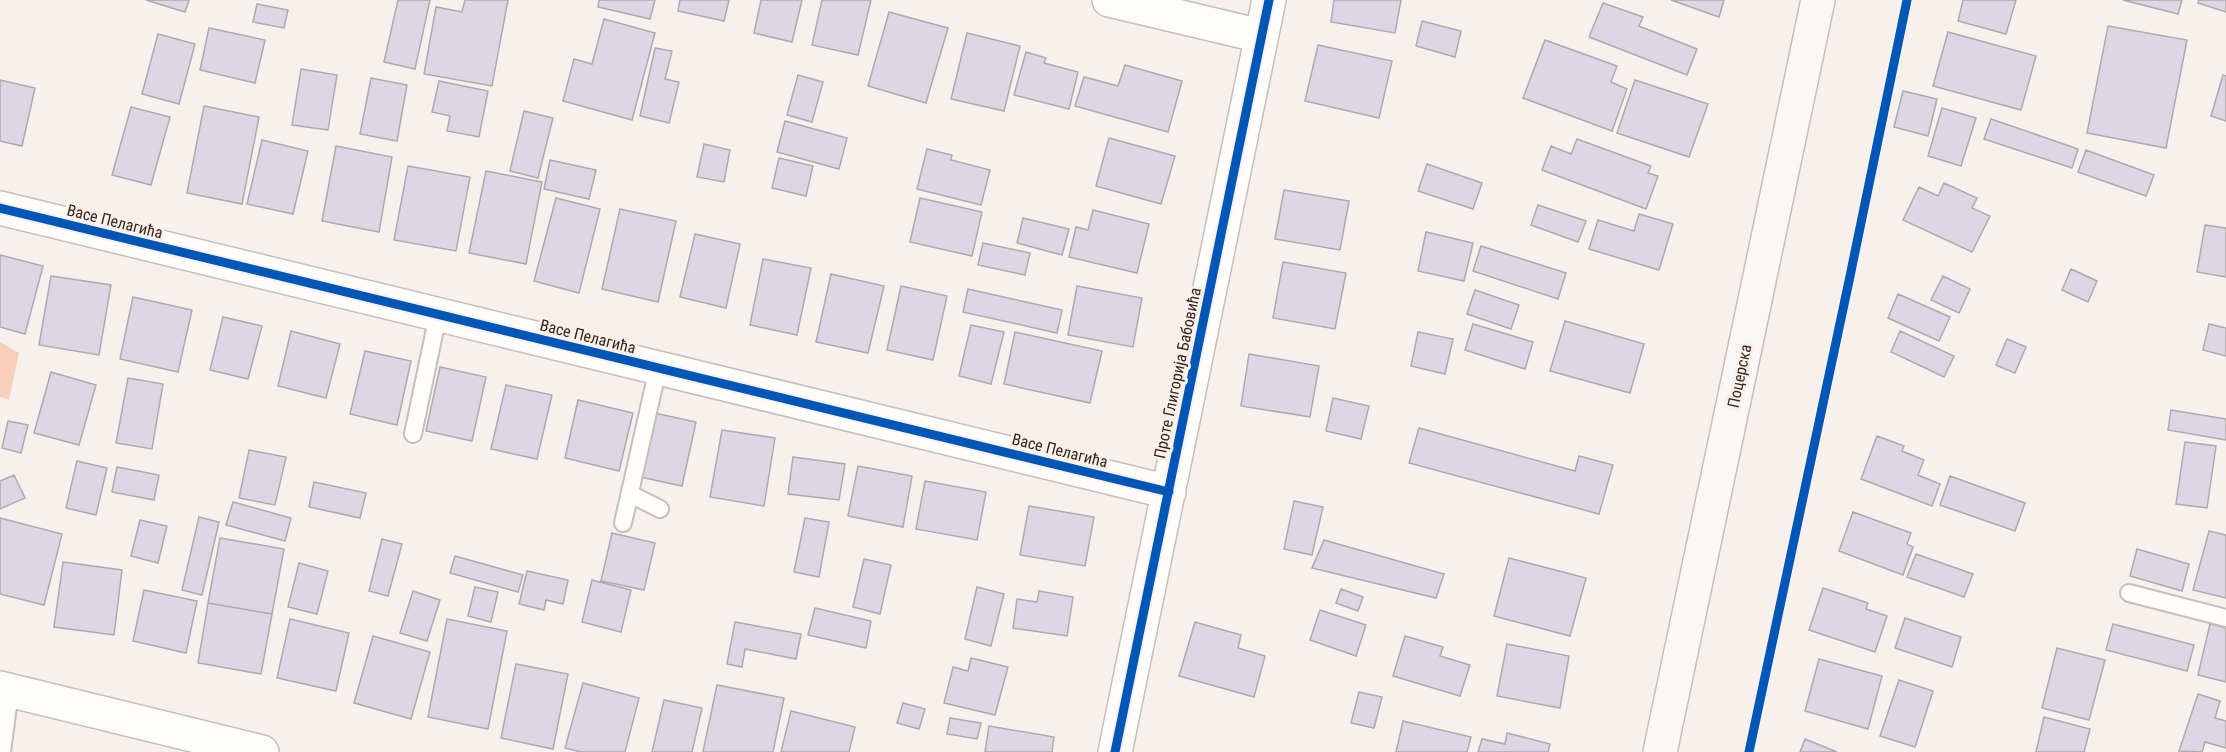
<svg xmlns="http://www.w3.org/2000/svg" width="2226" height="752" viewBox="0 0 2226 752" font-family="'Roboto Condensed',sans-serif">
  <rect width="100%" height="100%" fill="#f7f1ee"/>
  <path fill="#f8cfbb" d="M0,342L19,353L9,400L0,397Z"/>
  <path fill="#dcd7e4" stroke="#adaaad" stroke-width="1.5" d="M146,0H189L185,12Z
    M398,0H430L415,69L384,62Z
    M465,0H508L492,86L424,74L436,7L462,12Z
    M599,0H655L650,19L598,7Z
    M680,0H729L724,21L678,11Z
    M761,0H802L792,42L754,33Z
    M822,0H871L858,55L812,45Z
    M1334,0H1401L1395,33L1331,22Z
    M1671,0H1724L1719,17Z
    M1963,0H2016L2006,34L1958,21Z
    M2123,0H2182L2178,14Z
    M2199,0H2226V12L2198,3Z
    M1603,3L1643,17L1639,26L1697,49L1687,75L1589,37Z
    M257,4L288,10L284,28L253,22Z
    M889,12L948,28L926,103L868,86Z
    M604,19L655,33L632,120L563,101L574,59L592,64Z
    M1422,21L1461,31L1455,57L1416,46Z
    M2108,26L2187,40L2166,148L2087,133Z
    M209,28L265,40L255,83L200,70Z
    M1948,32L2036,56L2021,110L1933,86Z
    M967,33L1020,46L1004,111L951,99Z
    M158,34L195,44L179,104L142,94Z
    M1545,40L1617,66L1611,82L1627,89L1612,131L1523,98Z
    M1318,45L1392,61L1379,118L1305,101Z
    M655,48L672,51L665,79L679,82L669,123L640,116Z
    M1026,52L1046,58L1044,63L1078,72L1069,109L1014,95Z
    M1125,65L1182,81L1168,132L1075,106L1084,77L1118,86Z
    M301,69L337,75L328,130L292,125Z
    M798,75L823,82L812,122L787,115Z
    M2223,75L2226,76V121L2211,116Z
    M371,78L407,85L397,141L360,134Z
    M0,80L35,88L22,146L0,141Z
    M1635,80L1708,104L1689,157L1617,133Z
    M439,81L488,91L479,137L447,131L450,116L432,112Z
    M1903,91L1937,99L1928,136L1894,127Z
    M204,106L259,117L242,204L187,193Z
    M131,107L170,117L151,185L112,175Z
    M1942,108L1976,118L1961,166L1928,156Z
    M524,111L553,118L538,178L510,171Z
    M1991,119L2078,149L2072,168L1984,139Z
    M785,121L847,138L839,169L777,152Z
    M1109,138L1175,156L1161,204L1096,186Z
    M1577,139L1651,166L1648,173L1658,176L1646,209L1542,170L1551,146L1571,154Z
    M262,140L308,151L293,214L247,204Z
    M704,144L730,150L724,182L697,177Z
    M336,146L392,157L379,232L322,221Z
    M927,149L952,155L951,160L990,170L981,205L917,189Z
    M2086,150L2154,175L2146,196L2078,172Z
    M779,158L813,166L806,196L772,188Z
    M550,160L596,170L589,199L544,189Z
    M1427,164L1482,183L1473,209L1418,191Z
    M408,166L470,177L456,251L394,240Z
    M486,171L542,182L526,264L469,253Z
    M1944,183L1977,198L1972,208L1990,216L1972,252L1903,220L1919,187L1938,196Z
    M1284,190L1349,201L1340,250L1275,239Z
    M556,198L600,209L579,293L534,281Z
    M920,198L982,212L972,256L910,242Z
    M1538,205L1586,221L1578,242L1531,225Z
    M620,209L676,221L658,302L602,289Z
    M1093,210L1149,224L1137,273L1069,257L1076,227L1088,230Z
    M1639,214L1673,224L1659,270L1589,249L1598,220L1634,231Z
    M1023,218L1069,229L1062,255L1017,243Z
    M2205,225L2226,228V277L2197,272Z
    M1426,232L1473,243L1464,281L1418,271Z
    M695,234L740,244L726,308L680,297Z
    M983,243L1030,253L1025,275L978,265Z
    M1481,246L1566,273L1558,299L1473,271Z
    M0,255L43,266L25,334L0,327Z
    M763,259L811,268L797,335L750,325Z
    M1283,262L1346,273L1335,329L1273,318Z
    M2071,269L2097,281L2088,302L2062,290Z
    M831,274L884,286L868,353L816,342Z
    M51,276L111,285L99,355L39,345Z
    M1943,276L1970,289L1959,313L1931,300Z
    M901,286L947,296L933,360L887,350Z
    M1077,286L1142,298L1133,347L1068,335Z
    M968,289L1062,310L1057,333L963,312Z
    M1475,290L1519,305L1511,329L1467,314Z
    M1898,294L1950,317L1939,341L1888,318Z
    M133,297L192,310L178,372L120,359Z
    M223,317L262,326L248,379L210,370Z
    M1565,321L1644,344L1630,393L1550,371Z
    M1473,324L1533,342L1525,369L1465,350Z
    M2209,324L2226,328V356L2203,350Z
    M971,325L1004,332L991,384L959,376Z
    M291,331L340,344L326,398L278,386Z
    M1900,331L1954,356L1944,377L1891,352Z
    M1015,332L1102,351L1090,403L1004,384Z
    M1418,332L1453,339L1445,374L1411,366Z
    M2007,339L2026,347L2015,373L1996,365Z
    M365,351L411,361L397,425L350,414Z
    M1249,354L1319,366L1310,417L1241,406Z
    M440,367L486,377L472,441L426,431Z
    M51,372L96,385L79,445L34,433Z
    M128,378L163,384L152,449L116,443Z
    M506,385L552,395L537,459L491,449Z
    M1333,398L1369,406L1361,439L1326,431Z
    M578,400L633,413L619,471L565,458Z
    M2171,410L2226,419V440L2168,430Z
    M650,412L696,422L682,486L635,476Z
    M8,421L28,425L21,453L2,448Z
    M1419,428L1575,471L1579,456L1613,465L1599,514L1409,463Z
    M722,430L775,438L764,506L710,497Z
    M1877,436L1904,446L1902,451L1924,460L1918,475L1940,484L1932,506L1861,479Z
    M2185,442L2216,446L2207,508L2176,504Z
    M249,450L286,457L275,505L239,498Z
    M793,457L845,464L839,500L788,494Z
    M77,461L107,468L96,515L66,508Z
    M858,466L912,476L903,527L848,516Z
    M117,467L159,475L154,500L112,492Z
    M14,475L25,498L0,509V481Z
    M1950,476L2025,503L2015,531L1940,505Z
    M925,481L986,492L977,540L916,529Z
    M314,482L366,493L360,518L309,507Z
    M1294,501L1323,507L1312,555L1284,549Z
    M233,502L291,518L285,541L226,525Z
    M1029,506L1094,517L1085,566L1020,555Z
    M1853,512L1911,533L1907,544L1913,547L1903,575L1839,551Z
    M199,517L219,522L202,595L182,590Z
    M0,518L62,534L44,605L0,594Z
    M805,518L829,522L819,577L794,572Z
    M140,520L167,526L158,563L131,556Z
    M2209,531L2226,535V598L2193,590Z
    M612,533L655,543L644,590L601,581Z
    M220,538L284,549L272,614L208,603Z
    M382,539L402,544L388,596L369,591Z
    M1324,540L1444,574L1436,598L1312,568Z
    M2137,549L2189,564L2182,591L2130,576Z
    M1916,554L1973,574L1964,597L1907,577Z
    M455,556L523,575L518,592L450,573Z
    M1509,558L1586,578L1570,636L1494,616Z
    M864,559L891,565L880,614L853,607Z
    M63,562L122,570L114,635L54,627Z
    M299,563L328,571L317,614L288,607Z
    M527,571L568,580L563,604L546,600L544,610L519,604Z
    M592,580L631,590L621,632L582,622Z
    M475,587L498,592L491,622L468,616Z
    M977,587L1004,594L991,646L965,639Z
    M1823,588L1868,603L1866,609L1887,616L1875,652L1809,630Z
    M1341,589L1363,597L1358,611L1336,603Z
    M144,590L197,601L186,653L133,641Z
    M413,591L440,600L427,641L400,633Z
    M1039,591L1073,597L1067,636L1013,628L1017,599L1037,602Z
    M208,603L272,614L261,674L198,663Z
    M815,608L871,621L866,648L808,635Z
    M1320,610L1366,625L1356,656L1310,640Z
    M1905,618L1961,637L1952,667L1895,648Z
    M290,619L349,633L336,691L277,678Z
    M447,619L507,631L488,729L428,717Z
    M735,622L801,634L796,659L745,649L742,667L727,664Z
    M1195,622L1241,635L1238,648L1265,656L1254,697L1179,676Z
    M2113,624L2194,645L2187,671L2106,650Z
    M2210,624L2226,628V682L2198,675Z
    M373,636L430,652L411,719L354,703Z
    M1405,636L1443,647L1440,656L1470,665L1460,696L1393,676Z
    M1507,644L1569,656L1560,708L1497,696Z
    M2057,648L2105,660L2089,720L2042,708Z
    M971,658L1008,667L995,715L944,703L953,667L968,671Z
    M1819,659L1882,676L1868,729L1805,711Z
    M516,664L568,674L553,749L501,738Z
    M1899,680L1933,691L1915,747L1880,736Z
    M583,683L639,698L625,752H581L565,748Z
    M717,685L784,698L773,752H703Z
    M1359,692L1382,697L1374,728L1351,723Z
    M2198,694L2220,701L2215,718L2226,721V748L2205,742L2202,752L2179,751Z
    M664,700L702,708L692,752H652Z
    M903,703L925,709L919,729L897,723Z
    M791,711L855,727L849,752H781Z
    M2044,717L2090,729L2084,752H2036Z
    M950,718L981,723L977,739L947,734Z
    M1403,721L1471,737L1467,752H1396Z
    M989,726L1054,737L1052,752H985Z
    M1507,733L1550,744L1548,752H1478L1482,739L1505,744Z
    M1805,739L1837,752H1800Z"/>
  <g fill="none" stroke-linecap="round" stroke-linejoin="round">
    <defs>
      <path id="service" d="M413,434L438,315
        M630,494L660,509
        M623,523L658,368
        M2129,593L2226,618
        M2,752L10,691"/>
      <path id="minor" d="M1109,0L1261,36
        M0,208L1169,492
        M0,688L262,752
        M1115,752L1269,0"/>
      <path id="secondary" d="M1660,752L1818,0"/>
    </defs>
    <use href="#service" stroke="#c6beba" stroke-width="20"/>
    <use href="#minor" stroke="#c6beba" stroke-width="36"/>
    <use href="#secondary" stroke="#c6beba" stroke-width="36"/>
    <use href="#service" stroke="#fefdfc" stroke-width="16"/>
    <use href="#minor" stroke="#fefdfc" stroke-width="33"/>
    <use href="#secondary" stroke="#faf7f6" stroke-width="33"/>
    <defs>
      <path id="cycleway" d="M0,208L1169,492
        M1115,752L1269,0
        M1749,752L1849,281L1907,0"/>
    </defs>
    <use href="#cycleway" stroke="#fbf0ea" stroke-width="13"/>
    <use href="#cycleway" stroke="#0057b8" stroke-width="9"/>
  </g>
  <g text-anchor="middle" stroke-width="6" stroke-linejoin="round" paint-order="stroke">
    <g font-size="16" fill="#312721" stroke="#fbf0ea">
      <text transform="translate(115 221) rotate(14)" y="6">Васе Пелагића</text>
      <text transform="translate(588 336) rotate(14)" y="6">Васе Пелагића</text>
      <text transform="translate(1177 373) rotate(-78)" y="6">Проте Глигорија Бабовића</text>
      <text transform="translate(1739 376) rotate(-78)" y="6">Поцерска</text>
      <text transform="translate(1060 450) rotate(14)" y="6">Васе Пелагића</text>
    </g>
  </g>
</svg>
